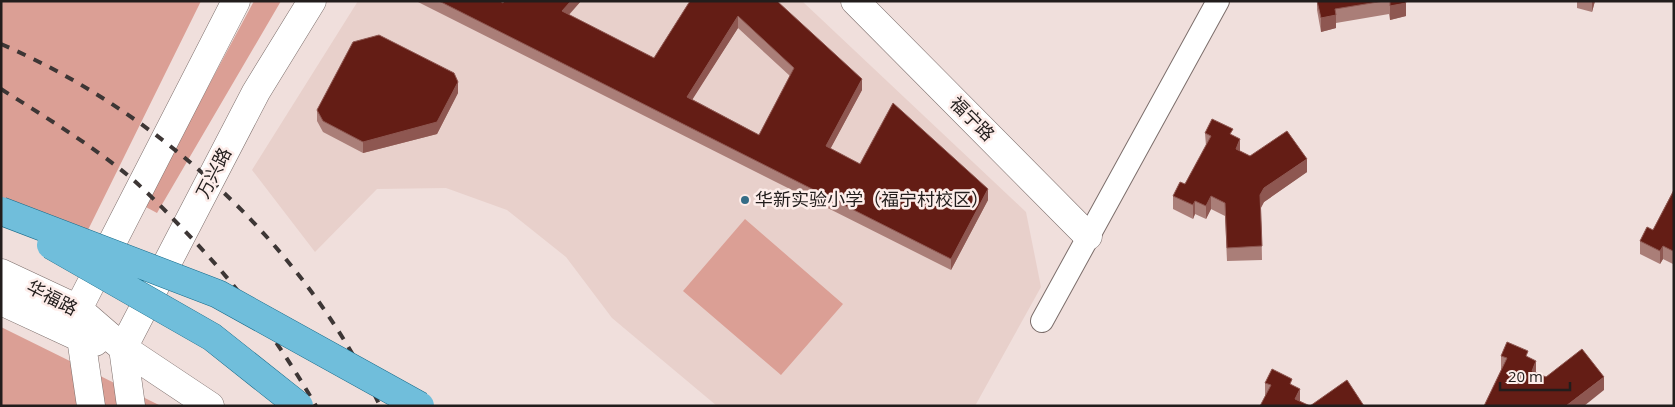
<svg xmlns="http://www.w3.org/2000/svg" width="1675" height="407" viewBox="0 0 1675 407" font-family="'Open Sans','Noto Sans SC',sans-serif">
  <rect width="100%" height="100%" fill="#f0dfdc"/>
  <path fill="#e8d0cb" d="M358,1H802L1026,212L1041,287L975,406H717L612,318L566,257L507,210L446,188L377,189L315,252L252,170Z"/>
  <path fill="#db9f95" d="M1,1H201L86,234L1,224Z
    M254,1H281L157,213L144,206Z
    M745,219L843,304L781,375L683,291Z
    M1,327L161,406H1Z"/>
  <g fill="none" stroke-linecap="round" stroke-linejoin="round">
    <defs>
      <path id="street" d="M1042,321L1218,1"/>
      <path id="secondary" d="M855,1L1088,236
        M1,273L78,309L123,348L210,406
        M1,301L81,338L95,342
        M123,348L256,92L312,1
        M123,348L131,406
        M91,406L81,338L78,309L236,1"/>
    </defs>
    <use href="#street" stroke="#7c6e6b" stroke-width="24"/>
    <use href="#secondary" stroke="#7c6e6b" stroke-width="29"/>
    <use href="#street" stroke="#fff" stroke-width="22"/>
    <use href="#secondary" stroke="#fff" stroke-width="28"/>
    <path stroke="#3d3635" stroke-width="4" stroke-dasharray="9 9" stroke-linecap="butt" d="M1,44C162,114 305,247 380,406
      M1,89C45,117 90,144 130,177C147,192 163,208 179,225C235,282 276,337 316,406"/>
    <defs>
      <path id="primary-bridge" d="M1,211L218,294L420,406
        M51,245L212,337L299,406"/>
    </defs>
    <use href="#primary-bridge" stroke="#166a89" stroke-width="29" stroke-linecap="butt"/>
    <use href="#primary-bridge" stroke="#70bedb" stroke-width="28"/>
  </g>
  <path fill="#aa7e78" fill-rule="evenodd" d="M418,1H500L503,3L504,1H581L569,15L654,58L690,1H777L862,90L830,149L860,164L988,200L951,270L418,2ZM738,28L790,76L759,135L692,99Z
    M1317,1H1405L1406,16L1390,20L1389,14L1336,23V28L1321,32L1317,10Z
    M1577,1H1595L1592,12L1577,8Z
    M458,93L437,134L363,153L323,132L317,121V110Z
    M1205,133L1233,135L1240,151L1250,156L1307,172L1264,202L1261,208L1262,260L1227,261L1225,216L1211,209L1206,219L1195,214L1193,219L1173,209V196L1185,184L1206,146Z
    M1674,177V263L1673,264L1663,259L1660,264L1640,254V241L1653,230L1673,191V178Z
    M1501,356L1528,357L1536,373L1546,377L1604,390L1501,369Z
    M1265,383L1292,385L1300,401L1265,396Z"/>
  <path fill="#8e5751" d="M571,1H581L562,22V11Z
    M1592,1H1595L1592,12Z
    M1406,3V16L1390,20V6Z
    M1336,15V28L1321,32V18Z
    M738,16V28L687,108V97Z
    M862,79V90L826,157V146Z
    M458,82V93L437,134L363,153V142Z
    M1240,139V152L1236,149Z
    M1307,159V172L1264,202L1260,209V195L1264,188Z
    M988,189V200L951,270V259Z
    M1211,196V209L1206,219V206Z
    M1195,201V214L1193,219V205Z
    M1663,246V259L1660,264V251Z
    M1536,361V374L1532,371Z
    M1604,377V390L1584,406H1566Z
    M1300,389V402L1295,399Z"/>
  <path fill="#641d15" stroke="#8e5751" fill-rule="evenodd" d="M439,1H500L503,3L504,1H571L562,11L654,58L690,1H777L862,79L826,146L860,164L893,103L988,189L951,259ZM738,16L794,68L759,135L687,97Z
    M1317,1H1384L1335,9L1336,15L1321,18Z
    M1390,1H1405L1406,3L1390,6Z
    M379,35L454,73L458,82L437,122L363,142L323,121L317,110L353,42Z
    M1212,119L1233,129L1230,134L1240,139L1236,149L1250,156L1287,131L1307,159L1264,188L1260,195L1262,246L1227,248L1225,203L1211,196L1206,206L1195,201L1193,205L1173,196L1180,182L1185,184L1211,136L1205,133Z
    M1674,190V250L1673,251L1663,246L1660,251L1640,241L1647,227L1653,230Z
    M1507,342L1528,351L1526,356L1536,361L1532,371L1546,377L1582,349L1604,377L1566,406H1484L1507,358L1501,356Z
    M1272,369L1292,379L1290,384L1300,389L1295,399L1310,406H1260L1271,385L1265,383Z
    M1347,380L1364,406H1310Z"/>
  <circle fill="#346c86" stroke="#fdedea" stroke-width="2" cx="745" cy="200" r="5"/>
  <g text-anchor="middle" stroke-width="5" stroke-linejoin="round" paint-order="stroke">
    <g font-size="18" fill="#221d1c" stroke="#fdedea">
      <text transform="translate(972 119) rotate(45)" y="6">福宁路</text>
      <text transform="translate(214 173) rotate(-63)" y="6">万兴路</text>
      <text transform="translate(52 298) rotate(27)" y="6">华福路</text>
    </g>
    <g font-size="18" fill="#221d1c" stroke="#fdedea" text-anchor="start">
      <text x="755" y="206">华新实验小学（福宁村校区）</text>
    </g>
  </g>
  <rect width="1675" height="407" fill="none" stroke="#221d1c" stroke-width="5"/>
  <path d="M1500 382v8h70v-8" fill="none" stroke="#221d1c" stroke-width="2.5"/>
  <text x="1508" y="382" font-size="15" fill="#221d1c" stroke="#fdedea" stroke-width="4" paint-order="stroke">20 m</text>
</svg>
